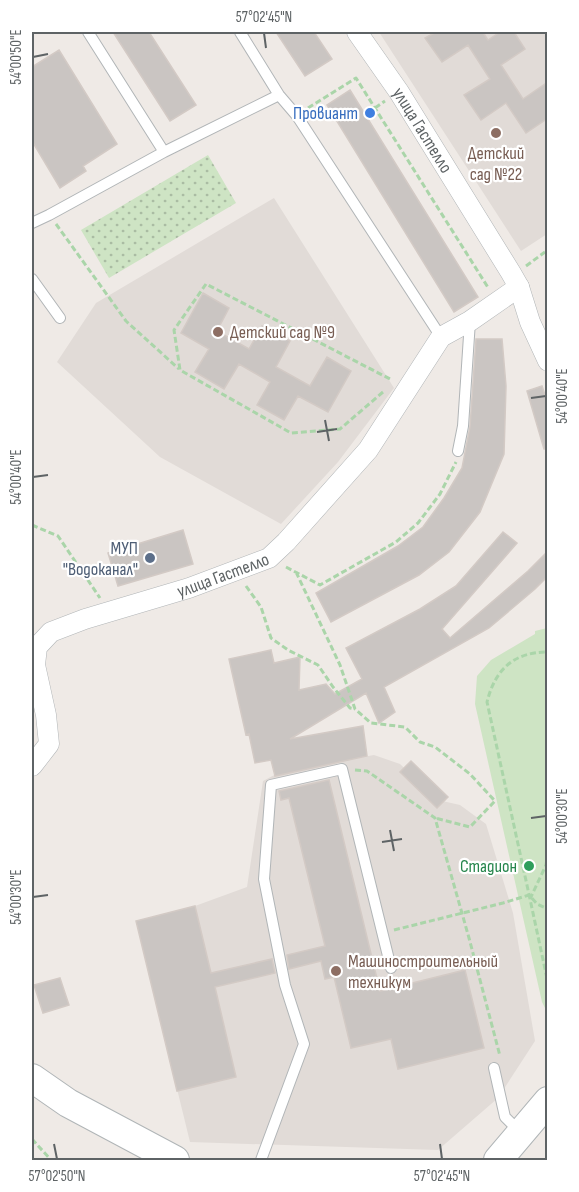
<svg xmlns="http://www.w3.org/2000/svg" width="579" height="1192" viewBox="0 0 579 1192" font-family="'Sofia Sans Condensed',sans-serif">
  <defs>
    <pattern id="park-dots" width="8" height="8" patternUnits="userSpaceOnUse" patternTransform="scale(1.5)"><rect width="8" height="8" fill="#cee4c4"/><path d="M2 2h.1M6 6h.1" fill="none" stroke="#aabca3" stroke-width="1.8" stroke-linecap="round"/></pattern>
  </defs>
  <rect width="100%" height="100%" fill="#efeae6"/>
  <path fill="#e1dbd7" d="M379,32H547V234L521,251Z
    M274,198L394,388L338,462L281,524L160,457L57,362L96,303Z
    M374,755L400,764L438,800L460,805L486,824L513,913L535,1041L498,1098L438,1150L190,1142L136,921L195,906L247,887L263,781L280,772Z"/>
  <path fill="#cee4c4" d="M547,628H548L547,1012L542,1002L475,704L477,676L491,660L535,634V631Z"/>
  <path fill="url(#park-dots)" d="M208,155L236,203L109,278L81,230Z"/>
  <path fill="#cac5c2" stroke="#d3cac5" stroke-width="1.5" d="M113,32H149L196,105L170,121Z
    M276,32H314L332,59L305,76Z
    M436,32H489L484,34L488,40L500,32H514L525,49L501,65L523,99L548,82V118L526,133L506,103L481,120L464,95L490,79L468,45L442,62L425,38Z
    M59,50L117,144L83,166L86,171L60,188L32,141V67Z
    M350,90L478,297L454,312L327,105Z
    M203,293L229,308L217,331L249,349L262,326L290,341L276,367L310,386L327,357L351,371L328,412L298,396L284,420L257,405L270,382L239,364L224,389L195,372L209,349L181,333Z
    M476,339H502L506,386L504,454L480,512L449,552L419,575L331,622L316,593L398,546L423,527L444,498L462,468L470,427Z
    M542,386L548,404V449H544L527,391Z
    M183,530L193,564L118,586L108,553Z
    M503,532L517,543L442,629L450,638L528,571L548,551V576L535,589L489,628L384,687L395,712L379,723L366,693L290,739L363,726L367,756L275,776L271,760L255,763L249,734L246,735L229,659L271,650L274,663L300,657L299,690L326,684L335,694L362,679L346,648L420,609L456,586Z
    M411,761L448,797L437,808L400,772Z
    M329,780L380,991L465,970L484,1048L398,1069L391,1039L351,1048L334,977L325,979L321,961L289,969L287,955L325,946L289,798L281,800L279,791Z
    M195,906L211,973L272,959L275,973L215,987L236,1077L177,1091L136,921Z
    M60,978L69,1005L43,1013L34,985Z"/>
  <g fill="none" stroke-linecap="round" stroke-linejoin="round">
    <defs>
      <path id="lane" d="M88,32L164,152
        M240,32L279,95L297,116L441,337
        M32,223L49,215L164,152L279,95
        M32,279L60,318
        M458,451L463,426L470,321
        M494,1068L505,1117L521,1133
        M261,1160L304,1044L285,985L264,879L271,785L342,769L391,968"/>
      <g id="street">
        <path id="s1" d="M357,32L399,92L511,273L519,287L530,322L548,361"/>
        <path id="s2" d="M32,766L49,744L46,715L35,665L37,647L51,632L85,619L189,588L269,558L286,542L368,450L441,337L470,321L519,287"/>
      </g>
      <path id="secondary" d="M32,1078L68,1103L175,1160
        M498,1160L548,1101"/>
    </defs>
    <use href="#lane" stroke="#b1b5b7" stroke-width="12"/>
    <use href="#street" stroke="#b1b5b7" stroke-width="21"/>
    <use href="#secondary" stroke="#b0b5b7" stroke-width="30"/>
    <path stroke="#aad5a9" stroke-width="3" stroke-dasharray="6 3" stroke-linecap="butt" d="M308,108L356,78L489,289
      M375,108L385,101
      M56,224L126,321L179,369
      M526,266L545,252
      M383,392L340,429L291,433L180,370L174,330L206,284L392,380
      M32,525L58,536L100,598
      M286,567L320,585L396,542L418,523L440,494L456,462
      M296,572L340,665L355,709L371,723L405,727L420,742L435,747L470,774L495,801L470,827L435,818
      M246,586L261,607L271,638L288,650L318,665L333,687L350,708L355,709
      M355,770L367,771L435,818L469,938L500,1056
      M548,852L546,865L530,899L548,983
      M530,899L487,702C495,670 513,652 548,652
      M394,930L503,903L529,895L537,904L548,909
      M32,1139L51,1160"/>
    <use href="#lane" stroke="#fff" stroke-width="10"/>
    <use href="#street" stroke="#fff" stroke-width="20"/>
    <use href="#secondary" stroke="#fff" stroke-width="28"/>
  </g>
  <path fill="none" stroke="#5e6365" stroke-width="2" d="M264,33L266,48M33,57L48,54M531,398L546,396M325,420L329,441M317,432L337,429M33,477L48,475M531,818L546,816M390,830L394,851M382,842L402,839M33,897L48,895M54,1144L57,1159M440,1144L442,1159"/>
  <circle fill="#3f7fe0" stroke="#fff" stroke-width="2" cx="370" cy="113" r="6"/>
  <g fill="#8d6e63" stroke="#fff" stroke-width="2">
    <circle cx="496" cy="133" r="6"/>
    <circle cx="218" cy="332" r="6"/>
    <circle cx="336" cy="971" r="6"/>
  </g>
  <circle fill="#5c6f8a" stroke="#fff" stroke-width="2" cx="150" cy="558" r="6"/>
  <circle fill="#2e9e5b" stroke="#fff" stroke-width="2" cx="529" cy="866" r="6"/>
  <g text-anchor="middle" stroke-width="4.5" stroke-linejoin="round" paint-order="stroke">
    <g font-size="18" fill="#366cbe" stroke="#fff" text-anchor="end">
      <text x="358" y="119">Провиант</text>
    </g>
    <g font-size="18" fill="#5e6365" stroke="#fff">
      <text dy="6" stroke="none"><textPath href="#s1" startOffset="118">улица Гастелло</textPath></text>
      <text dy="6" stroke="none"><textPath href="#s2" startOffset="328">улица Гастелло</textPath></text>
    </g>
    <g font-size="18" fill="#785e54" stroke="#fff" text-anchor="start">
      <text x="496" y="159" text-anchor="middle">Детский<tspan x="496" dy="21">сад №22</tspan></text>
      <text x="230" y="338">Детский сад №9</text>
      <text x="348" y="967">Машиностроительный<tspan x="348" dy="21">техникум</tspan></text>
    </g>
    <g font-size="18" fill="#4e5e75" stroke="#fff" text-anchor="end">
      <text x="138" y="554">МУП<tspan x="138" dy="21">"Водоканал"</tspan></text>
    </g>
    <g font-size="18" fill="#27864d" stroke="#fff" text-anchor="end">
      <text x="517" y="872">Стадион</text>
    </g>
  </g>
  <rect width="579" height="1192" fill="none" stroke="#ffffff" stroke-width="66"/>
  <rect x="33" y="33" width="513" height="1126" fill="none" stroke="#5e6365" stroke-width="2"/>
  <g font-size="15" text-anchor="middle" fill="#5e6365">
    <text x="264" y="22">57°02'45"N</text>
    <text transform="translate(16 57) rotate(-90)" y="5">54°00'50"E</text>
    <text transform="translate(562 396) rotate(-90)" y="5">54°00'40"E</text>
    <text transform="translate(16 477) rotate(-90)" y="5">54°00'40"E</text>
    <text transform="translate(562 816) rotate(-90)" y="5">54°00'30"E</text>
    <text transform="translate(16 897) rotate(-90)" y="5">54°00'30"E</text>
    <text x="57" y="1181">57°02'50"N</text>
    <text x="442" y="1181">57°02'45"N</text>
  </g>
</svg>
